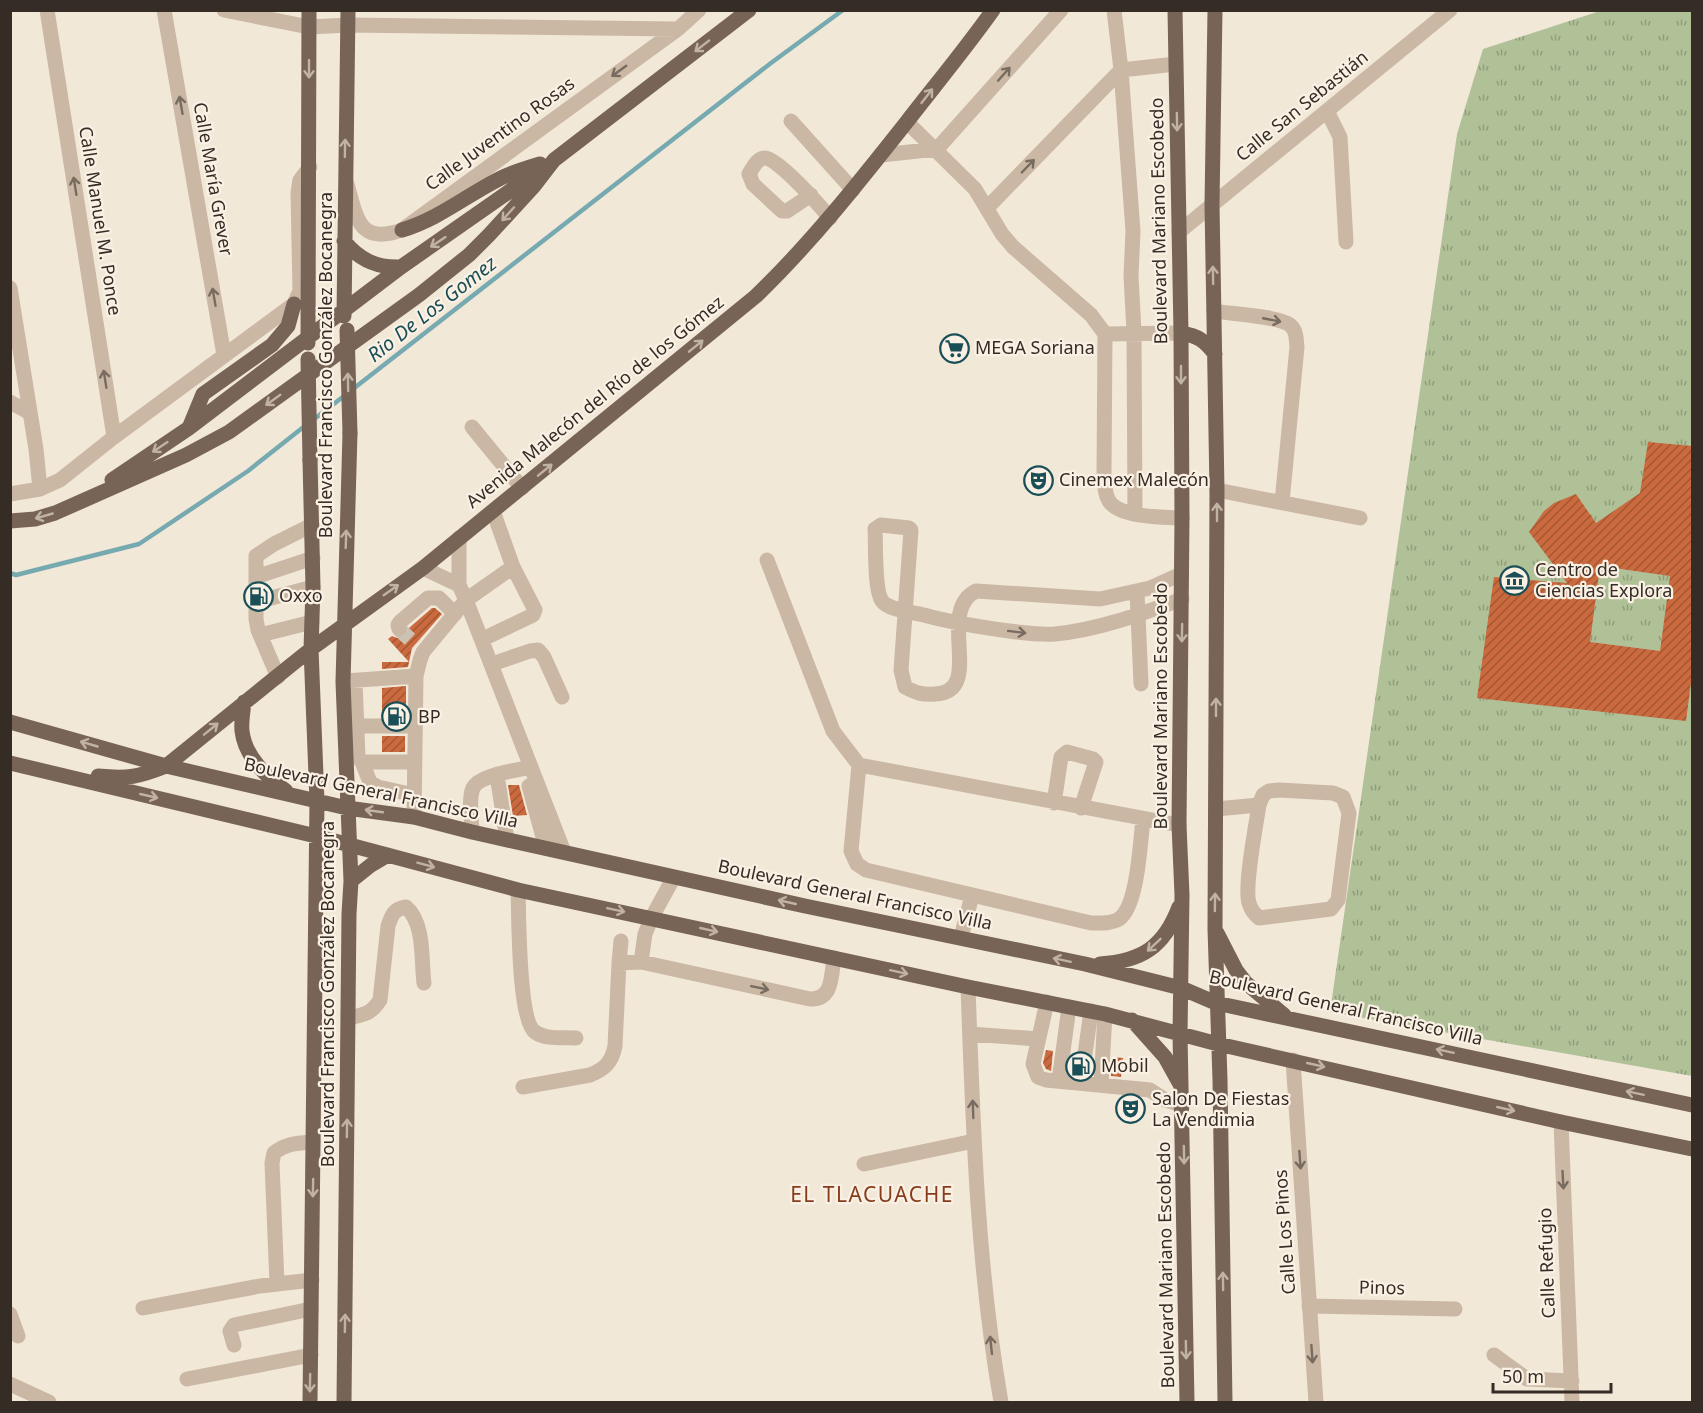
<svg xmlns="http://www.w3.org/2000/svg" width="1703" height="1413" viewBox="0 0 1703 1413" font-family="'Noto Sans',sans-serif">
  <defs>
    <pattern id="park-tufts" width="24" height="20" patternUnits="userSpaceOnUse" patternTransform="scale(1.5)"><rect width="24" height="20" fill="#b0c198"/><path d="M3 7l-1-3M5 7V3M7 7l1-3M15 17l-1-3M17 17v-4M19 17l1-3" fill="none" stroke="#909d7c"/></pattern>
    <pattern id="building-hatch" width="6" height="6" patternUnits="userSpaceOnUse" patternTransform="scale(1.5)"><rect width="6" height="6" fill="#ca6a3e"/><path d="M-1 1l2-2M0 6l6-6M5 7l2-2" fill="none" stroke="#a55734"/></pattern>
  </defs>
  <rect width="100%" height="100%" fill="#f2e8d8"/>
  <path fill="url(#park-tufts)" d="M1600,11H1692V1076L1330,1012L1457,134L1483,49Z"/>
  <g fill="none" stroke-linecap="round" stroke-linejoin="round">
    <path stroke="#76a9b0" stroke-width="4.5" d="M353,389L771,63L843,10
      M313,420L344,396
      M10,573L16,575L139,544L248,471L306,425"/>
  </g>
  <path fill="url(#building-hatch)" fill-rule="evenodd" d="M1648,442L1692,446V675L1686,721L1477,698L1494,577L1567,583L1529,532L1544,511L1554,503L1576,494L1596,523L1640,493ZM1600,566L1670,576L1660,651L1590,642Z
    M432,608H435L442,614L412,648L408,667L382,669V662H409L388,639L392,636L397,638L405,636L409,628Z
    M406,686V716H382V688Z
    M382,736H405V752H382Z
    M508,785H519L527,815L513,816Z
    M1046,1050L1053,1051L1051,1071L1046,1069L1043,1063Z
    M1112,1057L1123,1058L1121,1077L1111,1076Z"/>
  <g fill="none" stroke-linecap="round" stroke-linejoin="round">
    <path stroke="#ccc2b4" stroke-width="15" stroke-dasharray="15 8" stroke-linecap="butt" d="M399,629L416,645"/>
    <path stroke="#cab8a4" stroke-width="15" d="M47,10L114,437
      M164,10L224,355
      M224,10L309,27L348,25L678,29
      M1114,10L1121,70L1133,231L1131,276L1134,332L1135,514
      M1327,111L1340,137L1346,242
      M791,121L853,190
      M907,122L975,189L1002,234L1013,247L1091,315L1105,334L1181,333
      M881,155L937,149L1061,10
      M347,184C357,219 359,245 402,230L678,29L699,10
      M811,195L787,211H782L753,184L749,174C753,168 757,158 765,158C778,158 821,207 830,218
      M987,208L1121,70L1176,64
      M1179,232L1450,10
      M10,288L36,449L40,489
      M1214,311C1230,314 1278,316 1290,325C1297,331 1296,339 1297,347L1282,502
      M1105,334L1104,473C1105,483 1104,493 1109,501C1120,518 1164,517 1182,518
      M10,402L30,413
      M472,427L522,488
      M1217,490L1360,518
      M10,494L40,489L60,480L114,437L294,304L300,291L298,193L300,180L310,167
      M767,560L833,731L859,765L1179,825
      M513,567L466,600L564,852
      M423,568L459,585
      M1181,574L1150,588L1100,599L976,591C935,611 986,692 935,694C922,695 916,693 905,687L901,670L911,530L909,528L881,525L875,529C876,544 874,590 882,601C888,610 913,612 924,615C952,623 980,627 1009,631C1024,633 1039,635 1055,634C1098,630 1141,614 1182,599
      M256,577L313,558
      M1137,592L1141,684
      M256,602L313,587
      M399,629L398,625L400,622L428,598H439L455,614
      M260,635L312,622
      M483,639L533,615L535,610L513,567L493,511
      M492,664L530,651L538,650L544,657L562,697
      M278,677L258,630L256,619V556L274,544L312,525
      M345,681L416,676
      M355,681L358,757L362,762H414
      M347,726H415
      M362,762L370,782L378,787L414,795
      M859,765L851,851L857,864L866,870L1091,923C1099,923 1111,924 1119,919C1138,906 1140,842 1143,820
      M497,775L507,840
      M529,786L546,848
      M1054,803L1061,757L1067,752L1093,759L1096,762L1081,808
      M1216,809L1259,805L1263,795L1269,791L1279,790L1333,793L1343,797L1349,813L1338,900L1331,909L1259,918C1254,913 1251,910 1249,903C1244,887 1256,825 1259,805
      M414,817L416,676L420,660L423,652L466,600L459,585V538
      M472,832C472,819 468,800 473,788C479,775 517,770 531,767
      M518,890C519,914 518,1020 535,1032C546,1040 564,1037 576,1038
      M961,937L972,896
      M641,962L645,934L652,917L674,877
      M619,963L621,941
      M968,987C973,1125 977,1266 1001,1402
      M1047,1002L1033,1064L1038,1077L1046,1080L1150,1090L1165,1100L1183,1105
      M349,1018C365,1014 371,1014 380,1000L388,926C392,914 394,909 406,907C425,923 421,960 424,983
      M970,1034L1038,1039
      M1293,1060L1316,1402
      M1059,1081L1069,1007
      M1081,1083L1091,1011
      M1101,1085L1105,1014
      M523,1087L590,1075C605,1069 612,1062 615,1046L619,963L641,962L810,999C833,1000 831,976 834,958
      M1561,1122L1572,1402
      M864,1164L974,1141
      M277,1283L272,1163L274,1153C286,1143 299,1143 313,1142
      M1309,1306L1455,1309
      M143,1308L260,1286L312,1280
      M10,1314L18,1336
      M234,1345L230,1331L234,1325L311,1309
      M1494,1355L1527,1379L1572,1381
      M187,1379L311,1355
      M10,1384L49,1402"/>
    <path stroke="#786456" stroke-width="15" d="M1175,10L1181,333L1182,518L1179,825L1182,895L1180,1034L1187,1402
      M1215,10L1212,205L1217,490L1215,929L1220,1080L1225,1402
      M402,230C439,219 467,195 501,178C513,172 527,168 540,164
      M344,241C359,260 377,268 401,267
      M344,316L348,10
      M1181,333C1198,336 1204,340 1215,354
      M308,343L309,10
      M189,428L203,394L272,345L288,326L294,304
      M112,480L189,428L401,267L537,172
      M10,521L35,519L55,513L186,455L229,432L419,295L469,255L489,235L534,186L554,160L749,10
      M244,702C243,712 241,722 242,731C245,757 266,776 286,791
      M10,722L166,766L317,801L347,808L414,817L472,832L805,906L1085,964L1181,988L1216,1003L1692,1105
      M10,763L316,836L518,890L968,987L1105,1014L1218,1044L1561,1122L1692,1149
      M98,776C128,779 138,777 166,766L311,649L423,568L756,296C812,242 860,181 909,119C937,83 966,48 993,10
      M351,881L371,865L388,855
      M1217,933L1236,970L1246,983L1284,1015
      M1100,964C1142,961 1164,947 1179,907
      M1132,1020L1165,1057L1180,1084
      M310,1402L317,801L311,649L313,587L310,460
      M344,1402L349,914L351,881L343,682L350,433"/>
    <path stroke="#786456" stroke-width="15" d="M347,330L350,433
      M308,359L310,460"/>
  </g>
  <defs><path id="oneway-shaft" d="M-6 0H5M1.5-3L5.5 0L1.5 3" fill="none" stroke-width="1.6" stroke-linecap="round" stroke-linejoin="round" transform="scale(1.5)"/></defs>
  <g stroke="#c0b2a4">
    <use href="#oneway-shaft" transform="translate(702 46) rotate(142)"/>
    <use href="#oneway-shaft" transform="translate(309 69) rotate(90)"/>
    <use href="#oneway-shaft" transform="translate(927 96) rotate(-52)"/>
    <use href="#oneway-shaft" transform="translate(1177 122) rotate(89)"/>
    <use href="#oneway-shaft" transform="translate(345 148) rotate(-89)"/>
    <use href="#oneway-shaft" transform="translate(508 214) rotate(132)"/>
    <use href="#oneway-shaft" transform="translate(438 242) rotate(146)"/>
    <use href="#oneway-shaft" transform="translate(1213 275) rotate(-91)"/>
    <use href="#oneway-shaft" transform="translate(696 346) rotate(-39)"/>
    <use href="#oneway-shaft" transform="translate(1181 375) rotate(90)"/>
    <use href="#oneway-shaft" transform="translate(348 382) rotate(-91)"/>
    <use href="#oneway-shaft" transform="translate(273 400) rotate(144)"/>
    <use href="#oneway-shaft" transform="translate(160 447) rotate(146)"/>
    <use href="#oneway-shaft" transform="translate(545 470) rotate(-39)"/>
    <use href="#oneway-shaft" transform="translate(1217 512) rotate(-90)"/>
    <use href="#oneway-shaft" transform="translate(44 516) rotate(164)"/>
    <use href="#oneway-shaft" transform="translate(346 539) rotate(-88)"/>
    <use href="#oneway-shaft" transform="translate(391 590) rotate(-35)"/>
    <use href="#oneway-shaft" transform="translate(1182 633) rotate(91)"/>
    <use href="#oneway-shaft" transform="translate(1216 707) rotate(-90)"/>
    <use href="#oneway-shaft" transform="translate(211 729) rotate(-39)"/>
    <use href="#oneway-shaft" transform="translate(89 744) rotate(-164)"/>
    <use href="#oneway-shaft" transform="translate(149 796) rotate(13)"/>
    <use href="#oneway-shaft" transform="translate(374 811) rotate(-172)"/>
    <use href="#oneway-shaft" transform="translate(426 865) rotate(15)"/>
    <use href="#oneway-shaft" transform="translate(787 902) rotate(-167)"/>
    <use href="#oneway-shaft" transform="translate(1215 902) rotate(-89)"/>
    <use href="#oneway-shaft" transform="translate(616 910) rotate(12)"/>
    <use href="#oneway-shaft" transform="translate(709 930) rotate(13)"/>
    <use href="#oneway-shaft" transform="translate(1154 945) rotate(137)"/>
    <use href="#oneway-shaft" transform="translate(1062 960) rotate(-168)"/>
    <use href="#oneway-shaft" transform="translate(899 972) rotate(12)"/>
    <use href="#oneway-shaft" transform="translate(1445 1051) rotate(-168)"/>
    <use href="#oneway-shaft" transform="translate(1316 1065) rotate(13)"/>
    <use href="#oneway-shaft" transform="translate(1635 1093) rotate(-168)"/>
    <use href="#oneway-shaft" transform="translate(1506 1109) rotate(13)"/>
    <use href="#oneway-shaft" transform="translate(347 1128) rotate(-89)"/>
    <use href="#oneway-shaft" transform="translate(1184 1155) rotate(89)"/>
    <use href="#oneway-shaft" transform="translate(313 1188) rotate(91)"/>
    <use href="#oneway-shaft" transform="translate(1223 1281) rotate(-91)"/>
    <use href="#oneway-shaft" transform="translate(345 1323) rotate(-89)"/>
    <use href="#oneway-shaft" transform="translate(1186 1350) rotate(89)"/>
    <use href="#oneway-shaft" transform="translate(310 1383) rotate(91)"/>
  </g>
  <g stroke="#786b5f">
    <use href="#oneway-shaft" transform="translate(619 71) rotate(144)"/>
    <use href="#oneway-shaft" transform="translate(1004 74) rotate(-48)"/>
    <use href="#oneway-shaft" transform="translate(181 105) rotate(-100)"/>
    <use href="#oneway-shaft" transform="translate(1028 166) rotate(-46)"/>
    <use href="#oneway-shaft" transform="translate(75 186) rotate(-99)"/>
    <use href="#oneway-shaft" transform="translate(214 297) rotate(-100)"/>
    <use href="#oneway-shaft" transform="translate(1272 320) rotate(11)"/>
    <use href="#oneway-shaft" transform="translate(105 379) rotate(-99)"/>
    <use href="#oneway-shaft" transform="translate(1017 632) rotate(7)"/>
    <use href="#oneway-shaft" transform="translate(760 988) rotate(12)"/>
    <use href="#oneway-shaft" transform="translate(973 1109) rotate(-92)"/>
    <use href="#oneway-shaft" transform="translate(1300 1160) rotate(86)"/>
    <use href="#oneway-shaft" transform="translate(1563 1180) rotate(87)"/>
    <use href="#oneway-shaft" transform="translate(991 1345) rotate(-96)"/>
    <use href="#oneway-shaft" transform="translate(1312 1354) rotate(86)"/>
  </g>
  <defs>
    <symbol id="supermarket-ring" viewBox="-11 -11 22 22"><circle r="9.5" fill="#faf1e4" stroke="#1a4f58" stroke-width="1.5"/><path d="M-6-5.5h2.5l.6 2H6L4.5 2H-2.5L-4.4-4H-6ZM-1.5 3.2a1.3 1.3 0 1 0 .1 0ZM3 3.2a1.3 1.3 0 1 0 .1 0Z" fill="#1a4f58"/></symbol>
    <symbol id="theatre-ring" viewBox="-11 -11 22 22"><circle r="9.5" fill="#faf1e4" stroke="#1a4f58" stroke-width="1.5"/><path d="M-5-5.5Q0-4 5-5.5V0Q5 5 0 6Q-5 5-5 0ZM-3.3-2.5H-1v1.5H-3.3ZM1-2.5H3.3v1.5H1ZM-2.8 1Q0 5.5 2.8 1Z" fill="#1a4f58"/></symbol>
    <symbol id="museum-ring" viewBox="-11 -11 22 22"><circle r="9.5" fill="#faf1e4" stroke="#1a4f58" stroke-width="1.5"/><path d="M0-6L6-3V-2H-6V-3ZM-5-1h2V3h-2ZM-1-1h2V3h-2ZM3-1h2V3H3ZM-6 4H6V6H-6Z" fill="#1a4f58"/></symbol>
    <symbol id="fuel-ring" viewBox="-11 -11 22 22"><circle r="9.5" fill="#faf1e4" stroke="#1a4f58" stroke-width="1.5"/><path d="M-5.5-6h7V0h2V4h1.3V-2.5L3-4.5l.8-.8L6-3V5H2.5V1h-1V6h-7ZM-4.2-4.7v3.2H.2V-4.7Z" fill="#1a4f58"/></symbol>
  </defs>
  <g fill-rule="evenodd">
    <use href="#supermarket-ring" x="938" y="332" width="33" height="33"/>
    <use href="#theatre-ring" x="1022" y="464" width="33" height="33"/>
    <use href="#museum-ring" x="1498" y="564" width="33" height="33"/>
    <use href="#fuel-ring" x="242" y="580" width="33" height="33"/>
    <use href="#fuel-ring" x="380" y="700" width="33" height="33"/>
    <use href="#fuel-ring" x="1064" y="1050" width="33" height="33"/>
    <use href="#theatre-ring" x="1114" y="1092" width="33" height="33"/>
  </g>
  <g text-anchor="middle" stroke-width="4.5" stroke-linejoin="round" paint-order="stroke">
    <g font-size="18" fill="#352c26" stroke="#faf1e4">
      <text transform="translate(1302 106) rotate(-39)" y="6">Calle San Sebastián</text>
      <text transform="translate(500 134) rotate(-36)" y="6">Calle Juventino Rosas</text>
      <text transform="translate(213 179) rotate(80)" y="6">Calle María Grever</text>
      <text transform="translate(100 221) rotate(81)" y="6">Calle Manuel M. Ponce</text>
      <text transform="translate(1159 221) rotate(-91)" y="6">Boulevard Mariano Escobedo</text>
      <text transform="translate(326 365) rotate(-90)" y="6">Boulevard Francisco González Bocanegra</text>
      <text transform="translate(595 402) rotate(-39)" y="6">Avenida Malecón del Río de los Gómez</text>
      <text transform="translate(1161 706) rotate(-90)" y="6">Boulevard Mariano Escobedo</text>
      <text transform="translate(381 793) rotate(12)" y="6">Boulevard General Francisco Villa</text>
      <text transform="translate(855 895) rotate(12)" y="6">Boulevard General Francisco Villa</text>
      <text transform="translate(328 994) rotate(-90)" y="6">Boulevard Francisco González Bocanegra</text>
      <text transform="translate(1346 1008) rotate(13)" y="6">Boulevard General Francisco Villa</text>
      <text transform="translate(1285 1232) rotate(-94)" y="6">Calle Los Pinos</text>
      <text transform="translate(1547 1263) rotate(-92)" y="6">Calle Refugio</text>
      <text transform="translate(1166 1265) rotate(-91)" y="6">Boulevard Mariano Escobedo</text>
      <text transform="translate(1382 1288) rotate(1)" y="6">Pinos</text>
    </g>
    <g font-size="18" fill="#352c26" stroke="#faf1e4" text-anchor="start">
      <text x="975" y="354">MEGA Soriana</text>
      <text x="1059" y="486">Cinemex Malecón</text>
      <text x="1535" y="576">Centro de<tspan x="1535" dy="21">Ciencias Explora</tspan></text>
      <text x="279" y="602">Oxxo</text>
      <text x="418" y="723">BP</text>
      <text x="1101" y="1072">Mobil</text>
      <text x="1152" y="1105">Salon De Fiestas<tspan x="1152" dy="21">La Vendimia</tspan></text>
    </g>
    <g font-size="20" font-style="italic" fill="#1a4f58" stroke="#faf1e4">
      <text transform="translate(432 309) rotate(-38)" y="7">Rio De Los Gomez</text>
    </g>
    <g font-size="21" letter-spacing="1.5" fill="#873d1c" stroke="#faf1e4">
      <text x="872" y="1202">EL TLACUACHE</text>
    </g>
  </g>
  <rect width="1703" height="1413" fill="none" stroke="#352c26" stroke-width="24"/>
  <path d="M1493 1383v9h118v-9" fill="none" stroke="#352c26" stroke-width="3"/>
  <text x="1502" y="1383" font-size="18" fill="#352c26" stroke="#faf1e4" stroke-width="4.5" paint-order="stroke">50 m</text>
</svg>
